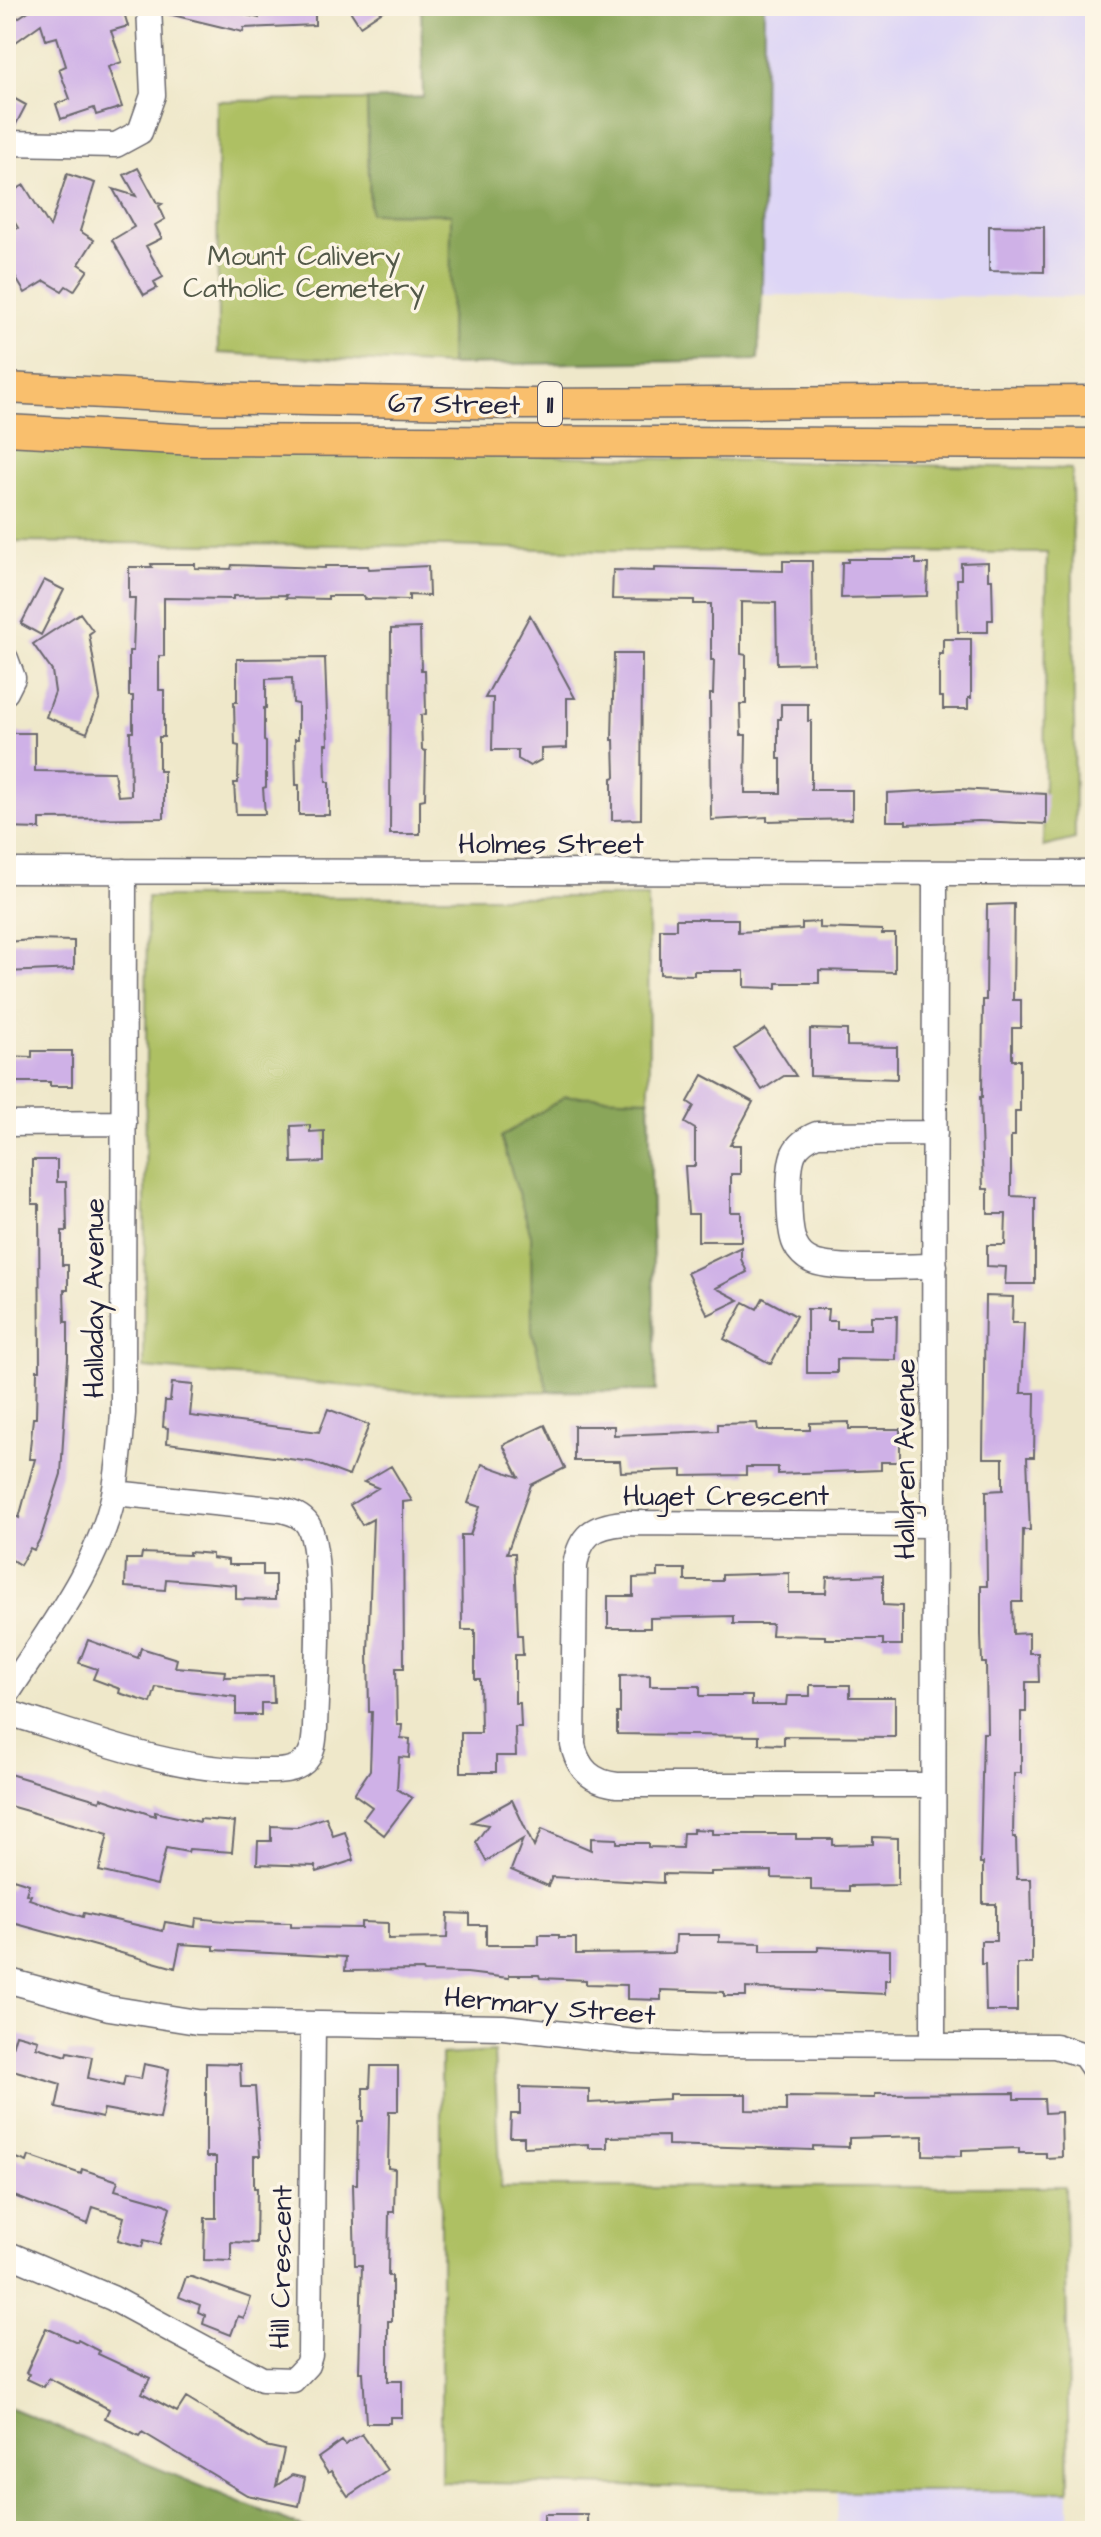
<svg xmlns="http://www.w3.org/2000/svg" width="1101" height="2537" viewBox="0 0 1101 2537" font-family="'Architects Daughter',sans-serif">
  <rect width="100%" height="100%" fill="#fcf5e5"/>
  <filter id="ink" filterUnits="userSpaceOnUse"><feTurbulence type="fractalNoise" baseFrequency=".0125" numOctaves="2"/><feDisplacementMap in="SourceGraphic" scale="16" xChannelSelector="R" yChannelSelector="G"/><feConvolveMatrix kernelMatrix="1 2 1 2 8 2 1 2 1" color-interpolation-filters="sRGB"/></filter>
  <filter id="wash" filterUnits="userSpaceOnUse"><feTurbulence type="fractalNoise" baseFrequency=".006" numOctaves="4" result="noise"/><feDisplacementMap in="SourceGraphic" scale="32" xChannelSelector="R" yChannelSelector="G"/><feGaussianBlur stdDeviation="1.8" result="paint"/><feColorMatrix in="noise" values="0 0 0 0 0 0 0 0 0 0 0 0 0 0 0 0 0 1.4 0 .05"/><feComposite in="paint" operator="in"/></filter>
  <g filter="url(#wash)">
    <rect width="100%" height="100%" fill="#efe8ca"/>
    <path fill="#ddd5f6" d="M764,6H1095V297L762,295Z
      M1069,2488V2531H836L837,2491Z"/>
    <path fill="#aec064" stroke="#687150" stroke-width="2" d="M367,100L370,213L452,214L450,365L218,353L217,101Z
      M6,442L1072,469L1075,839L1043,847L1047,553L601,551L446,546L6,542Z
      M147,897H648L649,1099L656,1391L415,1392L144,1368Z
      M494,2052L501,2187H1065L1069,2491H837L441,2482V2055Z"/>
    <path fill="#8aa65a" stroke="#56644a" stroke-width="2" d="M421,6H764L762,295L758,360L450,365L451,214L370,213L367,100L423,97Z
      M566,1096L649,1099L656,1391H548L532,1331L531,1235L501,1137Z
      M6,2406L311,2531H6Z"/>
    <g id="blocks">
      <path fill="#cfb1e7" d="M36,6H122L128,26L111,31L122,62L108,67L122,107L96,115L94,108L61,119L56,104L70,99L59,69L66,66L57,37L46,40L41,24L6,49V26Z
        M164,6H210L259,18V6H315V25L244,28L243,32L164,13Z
        M347,6H390L360,26Z
        M6,94L26,105L14,128H6Z
        M138,168L157,203L162,204L159,206L165,219L155,225L162,238L146,246L163,277L154,282L157,288L144,295L112,240L134,227L113,189L136,196L124,175Z
        M67,174L95,183L80,231L94,240L79,264L88,270L74,291L66,286L62,291L45,281L25,293L6,262V235L18,228L6,208V195L24,185L50,227Z
        M989,226L1044,227V272L989,271Z
        M848,559H916V564H928L927,596L841,598L842,562H848Z
        M783,561H812L813,663L777,664L776,603L741,602V654L746,655V704H740L741,735H746L745,793H781V759H778V719H781V704H808V721H811V790H852V819L767,821V817L711,820L710,694H713L714,660H711V604H694V600L612,599L613,570L654,571V568L783,571Z
        M988,562V579H992L993,620H988V632H958L957,579H961V563Z
        M151,564H195V568L231,569L232,565L325,568V566H368L369,569L428,566L429,596L409,595V600L365,599L364,596H328V599L286,598L287,595L233,596V599L164,598V656H159V690H164V737H159V771H164V818L40,819V829L6,828V733H35V771L114,772L118,796L131,795L130,732H133V696H129V651H133L135,598H129V567H152Z
        M44,580L64,590L41,635L21,624Z
        M80,613L93,631L89,634L100,698L87,733L46,717L55,692L52,671L33,644Z
        M530,615L575,698H567V748L541,749V760L530,766L518,759V750H492L493,698H485Z
        M420,628L421,670H425L426,714L421,715L422,750L426,751L425,799L420,800V834H390L391,629Z
        M943,639H971V698H968V709H943V697H939V654H943Z
        M614,654H642L641,819L612,820V778L615,777L614,740H612Z
        M325,658L328,744H325L326,782H329V815H299V785H296L295,739H298V704L293,703L292,678L266,679V708H264V741L266,742V787L263,788L265,814H236L234,783H238L239,746L235,745L234,702H237V659Z
        M960,789L1046,794V824L979,821L906,824V821H887V793Z
        M1014,904L1013,1000H1021V1028H1012V1060H1020V1111H1015V1136H1011V1196L1035,1197V1284H1005L1006,1267L987,1266V1245H1005L1006,1214H988V1189H983L980,1097H982L983,1000H986L987,905Z
        M676,919H738V932L802,929V923L819,922V928L882,930V934H895V972L819,970V983H777V988L744,987V971H694V975L660,974V929H676Z
        M32,940L74,941V969L6,972V942Z
        M765,1029L796,1076H784L762,1090L735,1049Z
        M810,1029L847,1030V1046L897,1047V1079L810,1076Z
        M32,1051H72V1086H50V1082H6V1056L32,1057Z
        M703,1075L753,1102L730,1145H740V1174H731V1212H741V1241H698V1214H688L685,1166H695V1129L685,1123L694,1106L688,1102Z
        M310,1125V1132L324,1131V1162L292,1163L291,1126Z
        M32,1160H57V1182H66L67,1231H62V1265H68V1290H64L65,1322H68V1359L61,1474L41,1537L34,1550L30,1548L20,1565L6,1556V1529L14,1515L19,1518L35,1459H29L33,1418H36L37,1370H40L39,1204H32Z
        M741,1247V1259L747,1272L716,1288L739,1300L708,1315L687,1273Z
        M985,1296L1013,1297L1012,1323H1024L1021,1393H1035L1034,1457H1027L1030,1530H1023L1022,1602H1012L1013,1634L1029,1633V1653H1038L1039,1682H1026V1712H1021V1773H1014L1013,1837H1016L1017,1879H1031L1032,1922V1964H1017V2011H986L985,1964H981V1941H996V1904H983V1863H980L983,1733H987L986,1663H982L981,1634V1586H987L986,1491L1003,1490V1458H983Z
        M763,1298L796,1316L771,1364L724,1339L744,1302L757,1309Z
        M807,1309H828L827,1321H837V1329H871V1316H897L896,1360L837,1359V1373H807Z
        M172,1383L193,1385L190,1416L319,1432L328,1409L369,1425L349,1476L312,1462L167,1443L168,1428L163,1427L165,1401H170Z
        M849,1422V1429H900V1462H881V1470L778,1474V1467H746V1475L682,1476V1470L621,1472L620,1461H574V1426H614V1435L718,1431V1424L757,1423L758,1430H810V1423Z
        M545,1425L565,1468L531,1485L507,1553H515L518,1635H522L523,1655H515V1703H520L521,1727H515L516,1756H496V1772H461V1733H481L480,1679H475V1630H462L461,1535H470L480,1507L468,1503L482,1464L519,1477L503,1445Z
        M391,1466L412,1501L403,1502L404,1668H396L397,1725H402L401,1738L410,1739L409,1758L399,1757L397,1789L412,1798L384,1835L363,1819L372,1807L354,1794L370,1770L372,1712H369L368,1652L373,1519L362,1525L350,1505L378,1488L364,1482Z
        M189,1552L212,1554V1558L228,1560V1565H263V1575H275V1600L236,1599V1585L166,1579L165,1590L125,1587L126,1559H141L142,1553L189,1555Z
        M658,1569H685V1581H722V1575L789,1573V1593H826L827,1577L883,1575V1605L902,1606V1645H883V1639H825V1636L771,1635L772,1624H733V1616L650,1618V1628H608V1596H633V1578L658,1577Z
        M88,1640L138,1658L141,1648L177,1659L175,1667L225,1671L224,1677L273,1676L274,1703H261V1715H236V1697L156,1687L151,1703L119,1693L120,1689L93,1679L97,1669L79,1663Z
        M650,1675V1686H700V1696H752V1705H786L787,1696H810V1685H850V1697H895V1737L784,1736V1745L759,1744V1736L617,1734V1713H620V1676Z
        M6,1773L100,1801L101,1798L155,1816V1812L200,1822V1819L235,1822L232,1852L189,1849L188,1852L166,1848L157,1885L99,1871L108,1834L6,1805Z
        M512,1800L534,1847L542,1829L591,1850V1838L617,1839V1843H648V1847L682,1848L683,1833H693V1829L712,1830V1834H796V1839H833V1845L873,1844V1837L898,1838V1885L849,1886V1891L811,1890V1879L772,1878V1871L711,1872V1875L663,1874V1883L552,1877L548,1886L511,1870L523,1839L486,1861L476,1842L488,1825L472,1822Z
        M326,1817L333,1836L345,1832L354,1860L317,1872L315,1866L257,1864L258,1841H271V1826L297,1827Z
        M13,1879L29,1884L26,1894L31,1895L29,1899L83,1917L84,1913L163,1931L165,1922L195,1927L196,1918L234,1922L291,1923V1927L361,1928V1922L388,1923V1939L447,1938L448,1913L470,1914V1925H486V1945H539V1935H559V1938H576V1954L675,1953L676,1935H719V1942L761,1943V1951H818V1947L890,1950V1980H885V1994L746,1988V1996H724V1992L661,1990V2000L627,1999V1985L586,1984V1980L540,1978L539,1975H509V1978L467,1973L424,1972L423,1970L345,1971L346,1957L214,1950V1946L180,1944L175,1968L6,1921V1888L10,1889Z
        M16,2034L38,2040L36,2047L67,2056L68,2052L92,2057L88,2078L123,2086L125,2076L141,2079L144,2064L169,2069L160,2119L104,2109L102,2118L56,2108L61,2084L6,2068Z
        M206,2063L240,2064L241,2087H255L260,2156H254V2188H257L256,2243L231,2242V2261L204,2260L205,2218H216V2157H206Z
        M371,2066H398V2111H389L388,2168L395,2169L394,2212H389L388,2276H392V2321H388V2381H402V2417H390V2423H366L363,2372H359L362,2265H355L353,2184H357L358,2121H363V2088H370Z
        M520,2087L589,2089V2103L669,2099V2094H746V2110L786,2111V2097L875,2098V2094L1014,2093V2099H1044L1045,2113L1061,2112L1062,2157L1046,2158V2153H1019V2148L962,2150V2156L923,2155V2136L849,2138V2147L813,2146V2150L668,2145V2136L607,2137V2148H588V2144L524,2147V2137H510L511,2114H520Z
        M6,2154L27,2162L29,2156L81,2174L82,2169L118,2181L115,2190L165,2204L170,2207L160,2244L144,2240L142,2247L118,2240L124,2217L93,2207L88,2224L6,2193Z
        M186,2277H192L251,2298L244,2318L238,2316L231,2335L203,2324L205,2315L198,2312L200,2305L179,2297Z
        M46,2328L77,2342L78,2340L99,2351L98,2354L150,2378L142,2393L177,2412L186,2398L265,2446L284,2450L276,2486L292,2475L305,2478L299,2506L247,2495L142,2432L139,2436L105,2418L109,2409L49,2378L44,2387L27,2379L29,2374L26,2373Z
        M362,2434L387,2470L348,2496L331,2471L328,2473L318,2458L342,2441L345,2445Z
        M544,2514H587V2531H544Z"/>
    </g>
  </g>
  <g filter="url(#ink)">
    <use href="#blocks" fill-opacity="0" stroke="#6a676d" stroke-width="2"/>
    <g fill="none" stroke-linecap="round" stroke-linejoin="round">
      <defs>
        <path id="minor" d="M6,143L116,145L140,132L153,95L149,6
          M6,659L13,678L6,692
          M6,871L1095,873
          M6,1124L124,1123
          M935,1266C909,1266 832,1271 812,1261C805,1258 798,1251 795,1244C788,1229 787,1168 794,1153C799,1143 807,1138 817,1134L935,1133
          M6,1696C46,1633 98,1568 114,1494C119,1467 121,1440 123,1413L124,871
          M6,1712C90,1738 174,1772 263,1771C277,1771 293,1772 304,1762C314,1753 314,1741 315,1728C316,1689 325,1552 308,1525C302,1516 293,1513 282,1510L114,1493
          M933,1785H617C592,1782 578,1769 573,1745L575,1566C580,1535 593,1526 624,1523L934,1525
          M6,1980L109,2008L197,2022L503,2027L635,2042L700,2045L1055,2046L1084,2055L1095,2071
          M933,2045L935,873
          M6,2253L112,2298L262,2379L293,2380L307,2365L310,2355L313,2025"/>
        <path id="major" d="M6,388L202,398L524,404L1095,401
          M6,430L197,440L1095,444"/>
      </defs>
      <use href="#minor" stroke="#6a676d" stroke-width="27"/>
      <use href="#major" stroke="#6a676d" stroke-width="33"/>
      <use href="#minor" stroke="#fff" stroke-width="24"/>
      <use href="#major" stroke="#f9bf6d" stroke-width="30"/>
    </g>
  </g>
  <g text-anchor="middle" stroke-width="7" stroke-linejoin="round" paint-order="stroke">
    <rect fill="#fcf5e5" stroke="#63616e" stroke-width="2" x="538" y="382" width="24" height="44" rx="6"/>
    <g font-size="26" font-weight="bold" fill="#22223b">
      <text x="550" y="413">11</text>
    </g>
    <g font-size="28" fill="#535949" stroke="#fcf5e5">
      <text x="304" y="265">Mount Calivery<tspan x="304" dy="32">Catholic Cemetery</tspan></text>
    </g>
    <g font-size="28" fill="#22223b" stroke="#fcf5e5">
      <text transform="translate(454 403) rotate(1)" y="10">67 Street</text>
      <text x="551" y="853">Holmes Street</text>
      <text transform="translate(93 1298) rotate(-90)" y="10">Halladay Avenue</text>
      <text transform="translate(904 1459) rotate(-90)" y="10">Hallgren Avenue</text>
      <text x="726" y="1505">Huget Crescent</text>
      <text transform="translate(550 2005) rotate(5)" y="10">Hermary Street</text>
      <text transform="translate(280 2267) rotate(-89)" y="10">Hill Crescent</text>
    </g>
  </g>
  <rect width="1101" height="2537" fill="none" stroke="#fcf5e5" stroke-width="32"/>
</svg>
